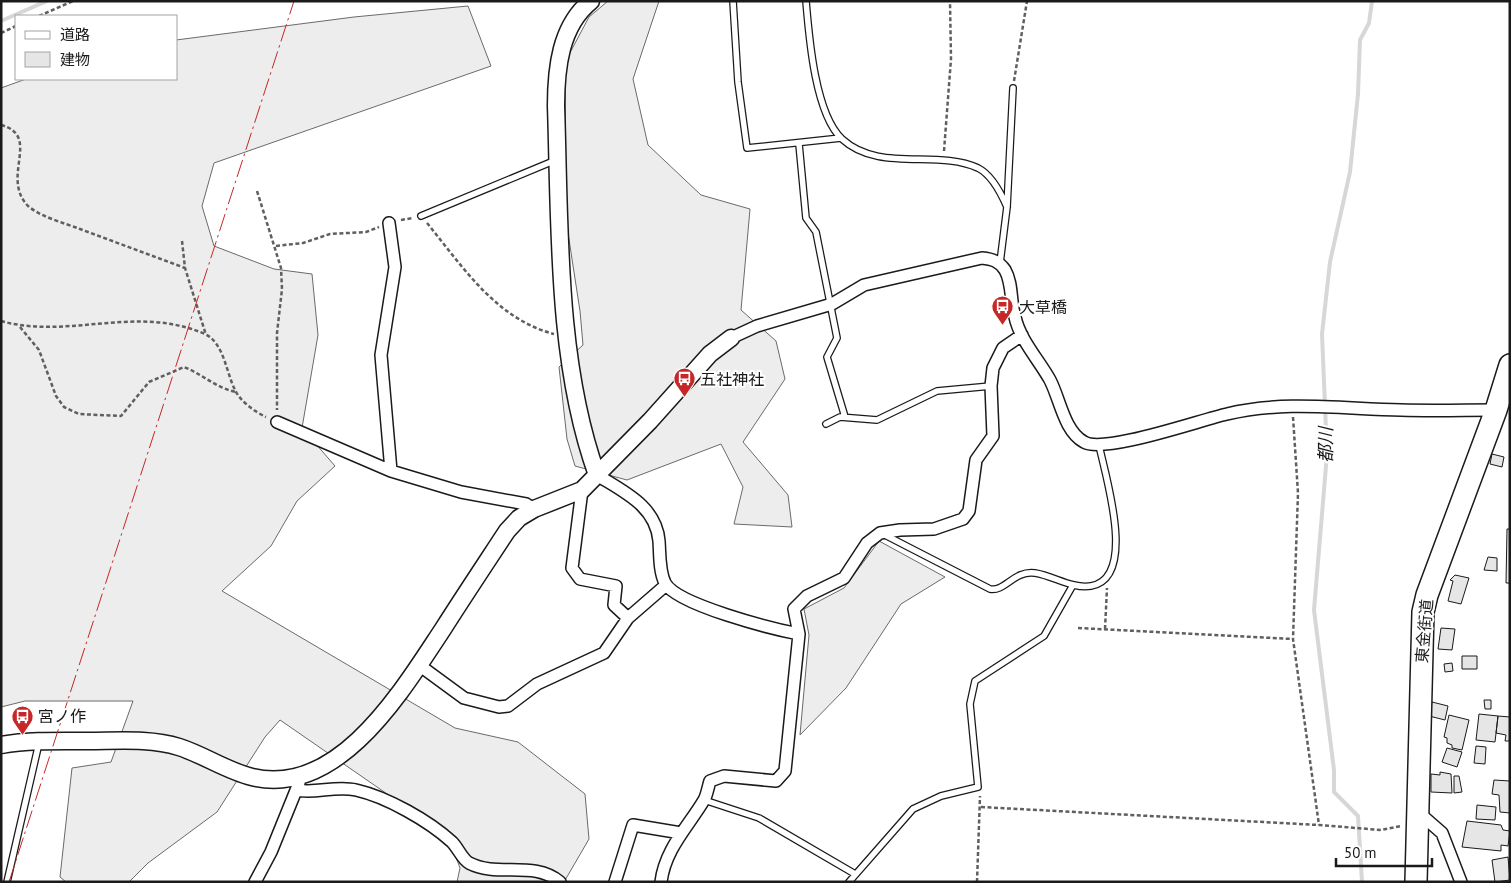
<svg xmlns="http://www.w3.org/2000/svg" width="1511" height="883" viewBox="0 0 1511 883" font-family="'PT Sans','Noto Sans JP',sans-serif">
  <rect width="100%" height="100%" fill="#fff"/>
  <path fill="#ededed" stroke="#6a6a6a" d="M608,1H659L633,79L648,145L701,195L750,209L741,310L776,341L785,379L743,442L788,495L792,527L734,524L743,487L721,444L627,480L575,466L567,439L559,367L583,345L580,311L566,220L565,62L589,17Z
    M468,6L491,66L214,163L202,206L214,246L274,269L312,274L318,335L302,428L335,466L297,501L271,546L222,591L455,728L518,742L585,794L589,839L564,882H457L460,868L448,836L280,720L265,737L217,812L148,863L129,882H66L60,877L72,768L111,762L133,701H25L1,707V88L26,79H176V40L354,17Z
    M879,541L945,577L901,604L846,688L800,735L809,635L804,609L844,588Z"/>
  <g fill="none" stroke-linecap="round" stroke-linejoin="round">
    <path stroke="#d7d7d7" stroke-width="4" d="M1,21L47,1
      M1362,882L1358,816L1334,792V770L1314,610L1327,454L1322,334L1330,262L1350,172L1358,94L1360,40L1369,23L1372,1"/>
  </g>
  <path fill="#e6e6e6" stroke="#1a1a1a" d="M1492,454L1504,457L1502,467L1490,464Z
    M1507,529H1510V586L1509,583H1506Z
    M1488,557L1497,558V571L1484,570Z
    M1455,575L1469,578L1461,604L1448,601L1453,581L1450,580Z
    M1441,628L1455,629L1452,650L1438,649Z
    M1462,656H1477V669H1462Z
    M1452,663L1453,671L1445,672L1444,664Z
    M1484,700H1491V709H1485Z
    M1432,702L1448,706L1445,720L1429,716Z
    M1479,714L1498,716L1495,742L1476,740Z
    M1449,715L1469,720L1462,750L1452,748V745L1447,743V738L1444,737Z
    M1498,716L1510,717V741H1505L1506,735L1496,733Z
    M1476,746L1486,747L1485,764L1474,763Z
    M1447,748L1462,752L1457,767L1442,762Z
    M1440,772L1451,774L1452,793L1431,792V774L1440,775Z
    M1454,776H1459L1462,792L1454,793Z
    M1494,780L1510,781V813L1500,812L1499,795L1492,794Z
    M1477,805L1496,807L1495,820L1476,819Z
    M1467,821L1501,825L1503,830L1510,831L1508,846L1501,845V851L1462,847Z
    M1508,857L1510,880L1495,882L1492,860Z"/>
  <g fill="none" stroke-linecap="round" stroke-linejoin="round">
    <defs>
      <path id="lane" d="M733,1L738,82L747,148L841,138
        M806,1C809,37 815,114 842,139C879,173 937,149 978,168C992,175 1001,193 1007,207
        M799,144L806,218L816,232L837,338L827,357L845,417
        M421,216L556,160
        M1000,263L1007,207L1013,88
        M826,424L840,417L877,420L937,391L991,386
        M883,534L990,589C1005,592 1014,570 1035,573C1054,576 1072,589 1091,586C1138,578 1105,475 1099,445
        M704,800L759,818L855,874
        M7,882L39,743
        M849,882L913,809L941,796L978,787L970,704L975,681L1044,636L1073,585"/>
      <path id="street" d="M389,223L395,267L381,355L391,471
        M731,338L757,326L832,304L864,285L982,258C992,259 999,261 1005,270C1013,284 1010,302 1015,317C1020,340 1039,360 1050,380C1060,399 1064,431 1084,442C1104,454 1200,420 1227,414C1284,400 1344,409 1401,410C1433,411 1465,410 1496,410
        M277,422L391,471L461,492L526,504L534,509
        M597,475C624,492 656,506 659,541C660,554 659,571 665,583C677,605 773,629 799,634
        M582,490L572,568L580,579L616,586L614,605L628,618
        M419,665L464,698L499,707L508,706L537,684L604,653L628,618L666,585
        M296,790C316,794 336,785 356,790C387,797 429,821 452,842C458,848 462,859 469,863C498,878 534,860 560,882
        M1418,812L1442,833L1461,882
        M255,882L271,852L299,783
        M615,882L633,825L681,833
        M661,882C665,849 688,827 704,800C707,795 708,787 710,781L724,776L776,781L785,771L799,634L794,609L807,596L844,578L867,543L880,533L900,530L934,529L963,519L969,511L976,460L993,436L991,386L993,368L1003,348L1022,335"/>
      <path id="secondary" d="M591,1C560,26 556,69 556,106C560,225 556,362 597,475
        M1,745C30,740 59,741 88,741C118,741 150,738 179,747C204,755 227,771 252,777C339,798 403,689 443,629C464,596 486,563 507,531L519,518L534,509L582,490L650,421L710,354L731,338"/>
      <path id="highway" d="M1416,882L1423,612L1427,595L1496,410L1510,365"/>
    </defs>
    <use href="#lane" stroke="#1a1a1a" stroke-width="8"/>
    <use href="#street" stroke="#1a1a1a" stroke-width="14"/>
    <use href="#secondary" stroke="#1a1a1a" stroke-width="19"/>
    <use href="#highway" stroke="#1a1a1a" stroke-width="24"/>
    <path stroke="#5f5f5f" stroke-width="2.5" stroke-dasharray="4 2.5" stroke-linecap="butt" d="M39,16L73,1
      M1,33L16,26
      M1014,81L1027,1
      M1,125C42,136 0,177 28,206C41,217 64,223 80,229C115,242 150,255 185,268
      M944,151L951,59L950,1
      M257,191L281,268L282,289L277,333V410
      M401,220L413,218
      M427,223C463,267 496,319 554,334
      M182,241L185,268L206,335
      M276,246L303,243L330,234L366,232L379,227
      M1,321C70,340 135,304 205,334C224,343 226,372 235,390C240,401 255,412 266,417
      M20,327L39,350L56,396L64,407L79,414L121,416L149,382L184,367C202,374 216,388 236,392
      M1293,417L1298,493L1293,639L1319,825
      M1078,628L1293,639
      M1105,629L1107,588
      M981,807L1319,825L1381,830L1401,826
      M977,882L980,796"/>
    <use href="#lane" stroke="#fff" stroke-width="5.5"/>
    <use href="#street" stroke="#fff" stroke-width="11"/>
    <use href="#secondary" stroke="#fff" stroke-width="16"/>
    <use href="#highway" stroke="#fff" stroke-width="21"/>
    <path stroke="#c62828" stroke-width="1" stroke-dasharray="18 4 2.5 4" stroke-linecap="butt" d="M9,882L294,1"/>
  </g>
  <defs>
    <symbol id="bus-pin" viewBox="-11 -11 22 30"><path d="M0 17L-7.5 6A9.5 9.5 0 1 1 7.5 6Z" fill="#c62828" stroke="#fff"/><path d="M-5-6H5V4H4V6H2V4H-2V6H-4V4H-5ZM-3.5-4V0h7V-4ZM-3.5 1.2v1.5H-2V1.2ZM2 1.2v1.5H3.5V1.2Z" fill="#fff"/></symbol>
  </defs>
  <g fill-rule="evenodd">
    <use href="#bus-pin" x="990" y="294" width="25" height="34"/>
    <use href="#bus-pin" x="672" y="366" width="25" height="34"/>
    <use href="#bus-pin" x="10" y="704" width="25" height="34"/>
  </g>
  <g text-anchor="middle" stroke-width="4" stroke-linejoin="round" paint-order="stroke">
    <g font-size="16" fill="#1a1a1a" stroke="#fff" text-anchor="start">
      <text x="1019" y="313">大草橋</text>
      <text x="700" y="385">五社神社</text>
      <text x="38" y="722">宮ノ作</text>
    </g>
    <g font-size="16" fill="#1a1a1a" stroke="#fff">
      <text transform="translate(1424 631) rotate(-85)" y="6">東金街道</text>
    </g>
    <g font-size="18" font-style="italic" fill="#1a1a1a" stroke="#fff">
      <text transform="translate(1326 445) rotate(-90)" y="6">都川</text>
    </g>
  </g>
  <rect width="1511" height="883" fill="none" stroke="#1a1a1a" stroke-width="5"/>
  <rect x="15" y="15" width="162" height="65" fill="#ffffff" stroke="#a3a3a3"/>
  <rect x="25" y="31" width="25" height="8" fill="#ffffff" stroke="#a3a3a3"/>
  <text x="60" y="40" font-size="15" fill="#1a1a1a">道路</text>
  <rect x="25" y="52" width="25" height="15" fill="#e6e6e6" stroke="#a3a3a3"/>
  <text x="60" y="65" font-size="15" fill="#1a1a1a">建物</text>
  <path d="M1336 858v8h96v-8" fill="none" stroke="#1a1a1a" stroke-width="2.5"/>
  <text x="1344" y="858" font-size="15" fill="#1a1a1a" stroke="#ffffff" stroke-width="4" paint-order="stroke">50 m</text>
</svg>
